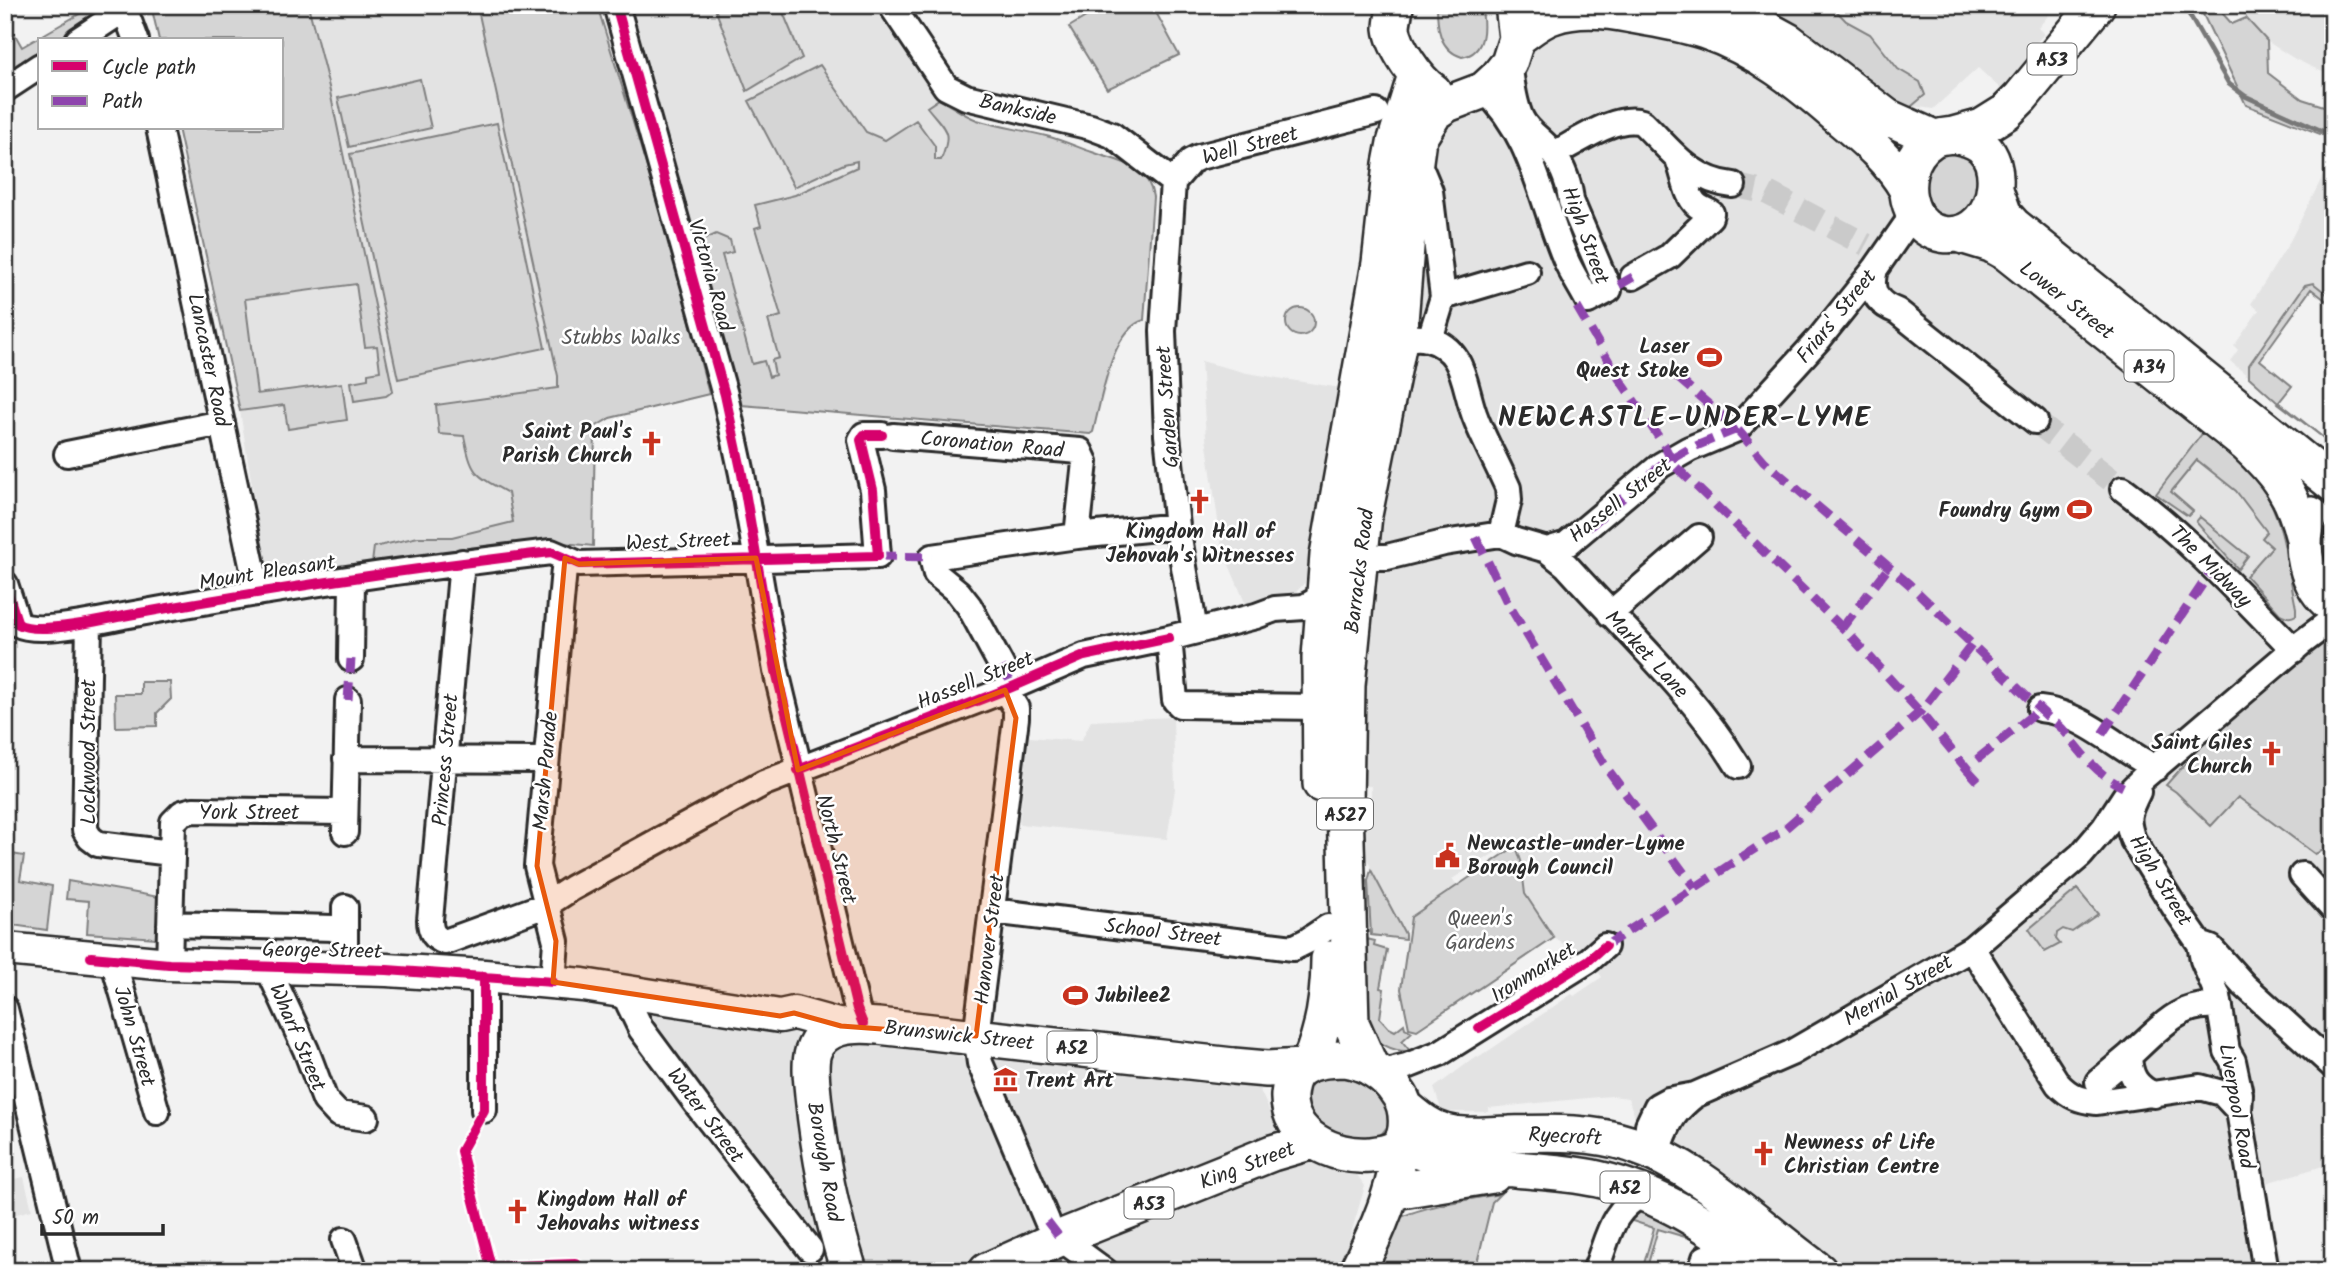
<svg xmlns="http://www.w3.org/2000/svg" width="2338" height="1276" viewBox="0 0 2338 1276" font-family="Kalam,sans-serif">
  <rect width="100%" height="100%" fill="#f2f2f2"/>
  <filter id="ink" filterUnits="userSpaceOnUse"><feTurbulence type="fractalNoise" baseFrequency=".0143" numOctaves="2"/><feDisplacementMap in="SourceGraphic" scale="14" xChannelSelector="R" yChannelSelector="G"/><feConvolveMatrix kernelMatrix="1 2 1 2 8 2 1 2 1" color-interpolation-filters="sRGB"/></filter>
  <g filter="url(#ink)">
    <path fill="#e3e3e3" d="M151,5H477L558,376L553,542L372,563L267,579L240,411L178,128H282V40H159Z
      M632,5H878L939,99L974,119L1059,139L1092,152L1117,159L1138,171L1150,186L1153,197L1144,320L1138,321L1129,329L1118,345L1093,432L1090,434L741,405Z
      M1796,5H2057L2038,28L2044,34L2027,53L2031,58L2003,91L1978,68L1933,109L1912,106Z
      M2235,5H2333V77L2295,59L2268,42Z
      M1554,15L1751,51L1958,234L2246,444L2333,633L2216,729L2171,777L2176,791L2211,826L2238,797L2321,857L2330,871L2333,884V1163L2266,1183L2283,1271H1819L1647,1150L1628,1098L1613,1096L1598,1097L1489,1108L1488,1112H1442L1434,1088L1477,1056L1478,1058L1572,994L1574,996L1602,977L1589,960L1554,938L1525,894L1521,861L1516,840L1452,879L1459,890L1430,908L1402,934L1361,846L1359,820L1371,795V786H1345L1414,154Z
      M2333,156V299L2313,283L2249,365V377L2230,361L2238,350L2234,346L2259,310L2251,304L2289,243Z
      M1201,361L1247,373L1347,389L1313,574L1295,593L1246,605L1222,548L1206,438Z
      M1173,717L1175,789L1167,839L1019,824L1029,737L1081,741L1091,721Z
      M647,1007L793,1028L801,1045L831,1263L651,1023Z
      M843,1041L962,1056L1042,1232L950,1271H865L842,1178L829,1054Z
      M994,1052L1257,1084L1279,1131L1056,1226L989,1059Z
      M1313,1155L1355,1172L1365,1186L1340,1271H1120L1085,1246Z
      M24,1177L32,1210L5,1217V1181Z"/>
    <path fill="#d5d5d5" stroke="#808080" stroke-width="2" d="M95,5H106L108,8L60,40H40V54L5,77V17L22,47Z
      M151,5H308L329,87L393,391L386,396L354,401L351,382L368,379V373L380,371L377,346L365,347L356,284L245,299L257,394L342,383L347,420L288,429L284,405L240,411L178,128H282V40H159Z
      M477,5H597L664,223L709,394L610,418L595,427L593,546L553,542L372,563L374,547L418,537H452L513,522L508,493C473,474 472,474 464,436L439,434L436,405L558,388V376Z
      M716,5H780L802,58L747,91L714,6Z
      M1106,5H1152L1179,55L1107,89L1069,27Z
      M1437,5H1481C1485,25 1487,53 1462,57C1439,50 1437,27 1437,5Z
      M1745,5H1831L1846,21L1870,34L1898,69L1920,82L1925,95L1912,106L1911,119Z
      M2202,5H2220L2223,14L2232,24L2246,18L2267,41L2268,73L2302,99L2333,109V139L2246,105L2201,10Z
      M820,65L866,132L885,140L916,120L935,146V160H941C953,130 945,130 927,107L939,99C952,106 963,115 977,120C1000,127 1023,130 1046,136C1062,140 1077,147 1092,152C1118,162 1148,163 1153,197L1144,320C1111,329 1101,402 1093,432L1090,434L741,405L698,249L701,241L716,234L730,240L733,252L722,255L752,364L764,361L769,377L775,375L772,360L779,358L768,320L781,316L755,228L761,226L755,205L795,195L857,167V161L844,164L794,187L749,101Z
      M420,79L431,128L349,147L338,98Z
      M497,123L545,348L398,379L350,154Z
      M1937,151L1965,153C1987,178 1978,191 1966,218L1931,217L1919,176Z
      M2313,283L2333,299V306L2311,289L2260,360L2292,386L2279,402L2330,443L2278,403L2249,377V365L2305,285Z
      M1286 322a14 14 0 1 1 28 0a14 14 0 1 1-28 0Z
      M2208,426C2229,447 2250,467 2265,492C2285,525 2288,571 2296,608V615C2290,619 2286,617 2280,614L2246,576L2272,547L2262,538L2267,532L2236,491L2197,460L2171,492L2193,511L2188,516L2156,494Z
      M2333,512V589C2325,564 2307,531 2333,512Z
      M2200,517L2248,556L2238,569L2196,522Z
      M2333,633V863L2324,850L2315,854L2238,797L2211,826L2176,792L2166,785L2216,729Z
      M141,682H170L171,699L157,713V726L116,727L115,694H141Z
      M1516,846L1521,861L1525,894L1554,938L1417,1030L1409,1028L1401,989L1411,917Z
      M12,854L24,856L20,880L52,886L47,930L5,924V855Z
      M1371,870L1405,934V939L1371,935L1368,881Z
      M68,881L159,897L156,938L87,933L89,901L66,899Z
      M2077,889L2098,914L2072,932L2063,929L2057,933L2056,939L2060,944L2045,952L2029,929Z
      M1367,939L1375,941L1374,946L1387,950L1380,988L1384,989L1380,1018L1389,1028L1395,1031L1404,1024L1405,1028L1412,1032L1402,1041L1410,1051C1393,1052 1376,1044 1370,1028C1363,1012 1367,959 1367,939Z
      M1350,1074L1387,1098L1390,1123L1377,1140L1360,1144L1310,1120L1304,1089C1317,1071 1329,1075 1350,1074Z
      M1500,1194L1492,1202L1475,1271H1375C1380,1259 1389,1228 1396,1221C1408,1208 1481,1197 1500,1194Z
      M1641,1207L1695,1233L1692,1239L1658,1229L1646,1271H1642L1654,1228L1623,1218Z"/>
    <g fill="none" stroke-linecap="round" stroke-linejoin="round">
      <path stroke="#787878" stroke-width="5" d="M2189,5V14L2229,84L2245,96L2333,136"/>
      <path stroke="#cacaca" stroke-width="24" stroke-dasharray="24 12" stroke-linecap="butt" d="M1733,185L1768,193L1866,245
        M2035,421L2123,489"/>
      <defs>
        <path id="minor" d="M123,5L136,40
          M616,5L725,395L742,474L776,671L857,1009L863,1024
          M891,5L946,87L966,97L1091,127L1112,135L1173,182
          M78,40L125,9
          M5,89L40,66
          M1484,90C1532,133 1541,201 1565,258C1571,273 1581,287 1588,301L1609,290L1571,201C1570,186 1563,167 1554,155C1545,141 1528,133 1521,118C1513,101 1512,81 1509,63
          M159,128L258,593
          M1554,154C1577,142 1616,114 1642,122C1671,150 1690,180 1733,185
          M1417,160L1430,191L1443,297L1430,339
          M1875,269C1869,291 1876,303 1897,311L2035,421
          M1633,277L1670,256L1710,217L1711,213C1708,211 1705,210 1701,208C1686,200 1685,176 1679,162
          M1443,297L1527,272
          M1398,346C1407,338 1416,336 1428,339C1467,350 1463,388 1476,419C1485,442 1498,465 1508,488L1509,500L1501,534
          M893,436L1080,451L1085,462L1077,536
          M67,454L222,423
          M2123,489C2186,536 2239,593 2294,650
          M1547,550L1566,565C1625,631 1692,691 1738,766
          M1360,557H1387L1444,543L1501,534L1516,541L1547,550L1567,544L1661,465L1689,449L1737,429L1819,339L1875,269L1907,223L1911,207
          M462,562L430,920C430,932 434,938 445,942L546,905L572,888L764,783L1005,690L1084,656L1169,638L1256,616L1275,609L1304,607L1317,600L1324,591
          M5,584L18,624C37,635 99,621 123,616C264,590 407,569 551,552L579,564L878,556L873,490L861,440L864,435H882
          M1610,614L1699,537
          M89,623L85,830L90,838L98,844L171,853
          M1195,631L1177,526L1167,435L1163,331L1173,182L1191,161L1199,157L1376,112
          M1169,638L1175,700L1180,705L1320,707
          M351,659L352,579
          M1002,667L969,606L958,592L936,574L932,557L1077,536L1177,526
          M1005,690L1016,708V718L976,1036L980,1063L1047,1221
          M2040,709C2083,713 2118,749 2156,768
          M346,759L545,760
          M2138,792C2128,812 2125,818 2133,840L2175,908L2200,944L2203,960L2218,996L2227,1051L2233,1061L2240,1094L2239,1111L2266,1271
          M345,832L348,700
          M2302,875L2333,909
          M345,907V936
          M992,911L1293,948L1307,941L1328,927
          M170,924L334,928L345,936V969
          M2200,944L2211,948L2244,985L2333,1066
          M1972,948L2058,1084C2070,1097 2080,1100 2097,1102L2200,1087L2222,1093L2239,1111
          M113,960L157,1112
          M169,964L173,822L182,813L193,810L344,812
          M268,968L306,1050L325,1100L338,1114L366,1118
          M484,976V1110
          M553,982L556,941L537,866L565,558
          M618,992L627,1000L641,1029L698,1106L810,1249
          M5,1009L69,1271
          M1378,1073L1407,1066L1440,1053L1589,960L1605,946
          M2098,1082L2129,1056
          M1695,1095C1675,1111 1670,1119 1661,1143L1647,1150L1648,1125L1657,1106L1668,1100L1695,1095L1791,1053L1972,948L2081,855L2104,828L2125,796L2145,776L2300,644L2333,619
          M2154,1095C2136,1086 2130,1077 2129,1056C2156,1032 2181,999 2220,1007
          M1060,1238L1105,1271
          M344,1240L355,1271
          M1595,1271C1608,1240 1610,1209 1644,1194
          M1701,1271L1705,1258L1721,1271"/>
        <path id="major" d="M5,949L169,964L387,970L484,976L583,985L780,1016L794,1013L841,1026"/>
        <path id="highway" d="M1395,5C1395,12 1392,21 1392,28C1394,47 1418,81 1433,91
          M1713,5L1748,19L1788,41L1887,117L1934,138
          M1517,38C1529,30 1540,20 1553,16C1578,7 1607,10 1632,15C1656,19 1681,23 1705,31C1758,49 1800,83 1842,120C1866,140 1891,161 1907,189
          M1953,135C1964,137 1975,139 1983,147C2002,166 1997,203 1980,221C1959,243 1925,238 1913,211C1902,187 1908,155 1932,140C1938,136 1946,136 1953,135Z
          M1953,135L1982,127L2006,112L2021,97L2097,5
          M1995,190L2004,215L2013,225L2333,484
          M1958,234L1991,244L2007,253L2246,444C2277,473 2293,494 2303,535
          M2311,515C2296,544 2307,587 2333,606
          M1321,784L1320,657L1328,555L1380,263L1391,164L1395,143L1416,75
          M1345,1059C1366,1062 1387,1075 1398,1093C1408,1106 1411,1136 1396,1148C1389,1153 1378,1154 1370,1155C1334,1158 1287,1136 1289,1095C1290,1086 1292,1076 1299,1070C1311,1060 1330,1059 1345,1059Z
          M1309,1064C1324,1030 1329,997 1329,959
          M1371,1068L1351,1023L1345,805L1347,685L1364,515L1398,346L1410,198L1418,139L1435,112L1447,104L1484,90L1497,78L1509,63L1517,38L1513,5
          M1405,1107C1417,1117 1429,1128 1445,1132C1466,1138 1488,1134 1509,1134C1550,1133 1591,1131 1630,1144C1703,1168 1757,1227 1819,1271
          M1399,1145C1431,1156 1468,1165 1503,1168C1535,1171 1566,1172 1598,1179C1665,1194 1716,1231 1770,1271
          M1391,1194L1401,1190L1493,1175
          M849,1271C831,1214 819,1155 813,1095C812,1082 809,1065 813,1052C822,1024 854,1024 878,1026L1233,1066L1267,1069L1303,1067
          M987,1271L1060,1238L1272,1153L1313,1141
          M1357,1271C1373,1239 1388,1207 1396,1172"/>
      </defs>
      <use href="#minor" stroke="#2b2b2b" stroke-width="30"/>
      <use href="#major" stroke="#2b2b2b" stroke-width="37"/>
      <use href="#highway" stroke="#2b2b2b" stroke-width="40"/>
      <use href="#minor" stroke="#fff" stroke-width="24"/>
      <use href="#major" stroke="#fff" stroke-width="32"/>
      <use href="#highway" stroke="#fff" stroke-width="35"/>
      <path stroke="#8e44ad" stroke-width="9" stroke-dasharray="18 9" stroke-linecap="butt" d="M1619,285L1633,277
        M1577,307L1618,377L1664,445L1674,465L1848,633L1920,712L1966,768L2040,709
        M1677,377L1737,429L1764,461L1909,584L2049,718C2064,727 2069,738 2080,751C2092,766 2106,779 2123,787
        M1589,527L1661,465L1689,449L1737,429L1749,417
        M1476,537L1506,600L1606,767L1695,888
        M878,556L932,557
        M1842,628L1889,567
        M1002,667L1013,686
        M348,700L351,659
        M2102,734L2214,567
        M1966,768L1978,781
        M1605,946L1782,831L1920,712L1973,643
        M1047,1221L1060,1238"/>
      <defs>
        <path id="cycleway" d="M616,5L725,395L742,474L776,671L857,1009L863,1024
          M5,584L18,624C37,635 99,621 123,616C264,590 407,569 551,552L579,564L878,556L873,490L861,440L864,435H882
          M798,770L1005,690L1084,656L1169,638
          M91,957L169,964L387,970L553,982
          M484,976V1110L461,1151L491,1267L575,1264L588,1271
          M1479,1028L1589,960L1605,946"/>
      </defs>
      <use href="#cycleway" stroke="#fff" stroke-width="15"/>
      <use href="#cycleway" stroke="#d6006c" stroke-width="10"/>
    </g>
  </g>
  <path fill="#e8590c" fill-opacity="0.2" stroke="#e8590c" stroke-width="5" stroke-linejoin="round" d="M565,558L579,564L756,558L798,770L1005,690L1016,718L976,1036L841,1026L794,1013L780,1016L553,982L556,941L537,866Z"/>
  <defs>
    <symbol id="stadium-bare" viewBox="-9 -9 18 18"><path d="M0-5a6.5 5 0 1 0 0 10a6.5 5 0 1 0 0-10ZM-3.5-1.8h7v3.6h-7Z" fill="#c8321e" stroke="#fff" stroke-width="2.5" paint-order="stroke"/></symbol>
    <symbol id="church-bare" viewBox="-9 -9 18 18"><path d="M-1.2-6h2.4v3.5h3.3v2.4h-3.3V6h-2.4V-.1h-3.3v-2.4h3.3Z" fill="#c8321e" stroke="#fff" stroke-width="2.5" paint-order="stroke"/></symbol>
    <symbol id="civic-bare" viewBox="-9 -9 18 18"><path d="M-.6-6.5H3V-4.5H.6V-3L4-1V1h2V6H-6V1h2V-1L-.6-3ZM-1.2 2.5V6h2.4V2.5Z" fill="#c8321e" stroke="#fff" stroke-width="2.5" paint-order="stroke"/></symbol>
    <symbol id="museum-bare" viewBox="-9 -9 18 18"><path d="M0-6L6-3V-2H-6V-3ZM-5-1h2V3h-2ZM-1-1h2V3h-2ZM3-1h2V3H3ZM-6 4H6V6H-6Z" fill="#c8321e" stroke="#fff" stroke-width="2.5" paint-order="stroke"/></symbol>
  </defs>
  <g fill-rule="evenodd">
    <use href="#stadium-bare" x="1692" y="340" width="35" height="35"/>
    <use href="#church-bare" x="634" y="426" width="35" height="35"/>
    <use href="#church-bare" x="1182" y="484" width="35" height="35"/>
    <use href="#stadium-bare" x="2062" y="492" width="35" height="35"/>
    <use href="#church-bare" x="2254" y="736" width="35" height="35"/>
    <use href="#civic-bare" x="1430" y="838" width="35" height="35"/>
    <use href="#stadium-bare" x="1058" y="978" width="35" height="35"/>
    <use href="#museum-bare" x="988" y="1062" width="35" height="35"/>
    <use href="#church-bare" x="1746" y="1136" width="35" height="35"/>
    <use href="#church-bare" x="500" y="1194" width="35" height="35"/>
  </g>
  <g text-anchor="middle" stroke-width="5" stroke-linejoin="round" paint-order="stroke">
    <g fill="#fff" stroke="#6b6b6b" stroke-width="2">
      <rect x="2027.5" y="43.5" width="49" height="31" rx="5"/>
      <rect x="2124.5" y="350.5" width="49" height="31" rx="5"/>
      <rect x="1317" y="798.5" width="56" height="31" rx="5"/>
      <rect x="1047.5" y="1031.5" width="49" height="31" rx="5"/>
      <rect x="1600.5" y="1171.5" width="49" height="31" rx="5"/>
      <rect x="1124.5" y="1187.5" width="49" height="31" rx="5"/>
    </g>
    <g font-size="19" font-weight="bold" fill="#2b2b2b">
      <text x="2052" y="66">A53</text>
      <text x="2149" y="373">A34</text>
      <text x="1345" y="821">A527</text>
      <text x="1072" y="1054">A52</text>
      <text x="1625" y="1194">A52</text>
      <text x="1149" y="1210">A53</text>
    </g>
    <g font-size="21" fill="#2b2b2b" stroke="#fff">
      <text transform="translate(1018 109) rotate(13)" y="7">Bankside</text>
      <text transform="translate(1250 145) rotate(-15)" y="7">Well Street</text>
      <text transform="translate(1586 235) rotate(70)" y="7">High Street</text>
      <text transform="translate(711 275) rotate(74)" y="7">Victoria Road</text>
      <text transform="translate(2067 300) rotate(38)" y="7">Lower Street</text>
      <text transform="translate(1836 316) rotate(-51)" y="7">Friars' Street</text>
      <text transform="translate(209 360) rotate(78)" y="7">Lancaster Road</text>
      <text transform="translate(1167 407) rotate(-94)" y="7">Garden Street</text>
      <text transform="translate(992 444) rotate(5)" y="7">Coronation Road</text>
      <text transform="translate(1620 500) rotate(-38)" y="7">Hassell Street</text>
      <text transform="translate(678 541) rotate(-2)" y="7">West Street</text>
      <text transform="translate(2211 566) rotate(45)" y="7">The Midway</text>
      <text transform="translate(1359 571) rotate(-83)" y="7">Barracks Road</text>
      <text transform="translate(267 572) rotate(-9)" y="7">Mount Pleasant</text>
      <text transform="translate(1647 654) rotate(47)" y="7">Market Lane</text>
      <text transform="translate(975 680) rotate(-22)" y="7">Hassell Street</text>
      <text transform="translate(88 752) rotate(-90)" y="7">Lockwood Street</text>
      <text transform="translate(445 760) rotate(-85)" y="7">Princess Street</text>
      <text transform="translate(545 771) rotate(-85)" y="7">Marsh Parade</text>
      <text x="249" y="819">York Street</text>
      <text transform="translate(837 849) rotate(76)" y="7">North Street</text>
      <text transform="translate(2161 880) rotate(59)" y="7">High Street</text>
      <text transform="translate(1163 932) rotate(7)" y="7">School Street</text>
      <text transform="translate(989 939) rotate(-83)" y="7">Hanover Street</text>
      <text transform="translate(322 950) rotate(1)" y="7">George Street</text>
      <text transform="translate(1533 972) rotate(-32)" y="7">Ironmarket</text>
      <text transform="translate(1898 990) rotate(-30)" y="7">Merrial Street</text>
      <text transform="translate(959 1035) rotate(6)" y="7">Brunswick Street</text>
      <text transform="translate(135 1036) rotate(74)" y="7">John Street</text>
      <text transform="translate(298 1037) rotate(67)" y="7">Wharf Street</text>
      <text transform="translate(2237 1106) rotate(80)" y="7">Liverpool Road</text>
      <text transform="translate(706 1115) rotate(53)" y="7">Water Street</text>
      <text transform="translate(1565 1136) rotate(3)" y="7">Ryecroft</text>
      <text transform="translate(825 1162) rotate(80)" y="7">Borough Road</text>
      <text transform="translate(1247 1165) rotate(-21)" y="7">King Street</text>
    </g>
    <g font-size="21" fill="#565656" stroke="#fff">
      <text x="621" y="344">Stubbs Walks</text>
      <text x="1480" y="925">Queen's<tspan x="1480" dy="24">Gardens</tspan></text>
    </g>
    <g font-size="21" font-weight="bold" fill="#2b2b2b" stroke="#fff" text-anchor="start">
      <text x="1689" y="353" text-anchor="end">Laser<tspan x="1689" dy="24">Quest Stoke</tspan></text>
      <text x="632" y="438" text-anchor="end">Saint Paul's<tspan x="632" dy="24">Parish Church</tspan></text>
      <text x="2060" y="517" text-anchor="end">Foundry Gym</text>
      <text x="1200" y="538" text-anchor="middle">Kingdom Hall of<tspan x="1200" dy="24">Jehovah's Witnesses</tspan></text>
      <text x="2252" y="749" text-anchor="end">Saint Giles<tspan x="2252" dy="24">Church</tspan></text>
      <text x="1467" y="850">Newcastle-under-Lyme<tspan x="1467" dy="24">Borough Council</tspan></text>
      <text x="1095" y="1002">Jubilee2</text>
      <text x="1025" y="1087">Trent Art</text>
      <text x="1784" y="1149">Newness of Life<tspan x="1784" dy="24">Christian Centre</tspan></text>
      <text x="537" y="1206">Kingdom Hall of<tspan x="537" dy="24">Jehovahs witness</tspan></text>
    </g>
    <g font-size="28" font-weight="bold" letter-spacing="2" fill="#2b2b2b" stroke="#fff">
      <text x="1685" y="426">NEWCASTLE-UNDER-LYME</text>
    </g>
  </g>
  <rect width="2338" height="1276" fill="none" stroke="#fff" stroke-width="28"/>
  <rect x="14" y="14" width="2310" height="1248" fill="none" stroke="#2b2b2b" stroke-width="2.5" filter="url(#ink)"/>
  <rect x="38" y="38" width="245" height="91" fill="#ffffff" stroke="#aaaaaa" stroke-width="2"/>
  <rect x="52" y="61" width="35" height="10" fill="#d6006c" stroke="#aaaaaa" stroke-width="2"/>
  <text x="102" y="74" font-size="21" fill="#2b2b2b">Cycle path</text>
  <rect x="52" y="96" width="35" height="10" fill="#8e44ad" stroke="#aaaaaa" stroke-width="2"/>
  <text x="102" y="108" font-size="21" fill="#2b2b2b">Path</text>
  <path d="M42 1224v10h121v-10" fill="none" stroke="#2b2b2b" stroke-width="3.5"/>
  <text x="52" y="1224" font-size="21" fill="#2b2b2b" stroke="#ffffff" stroke-width="5" paint-order="stroke">50 m</text>
</svg>
